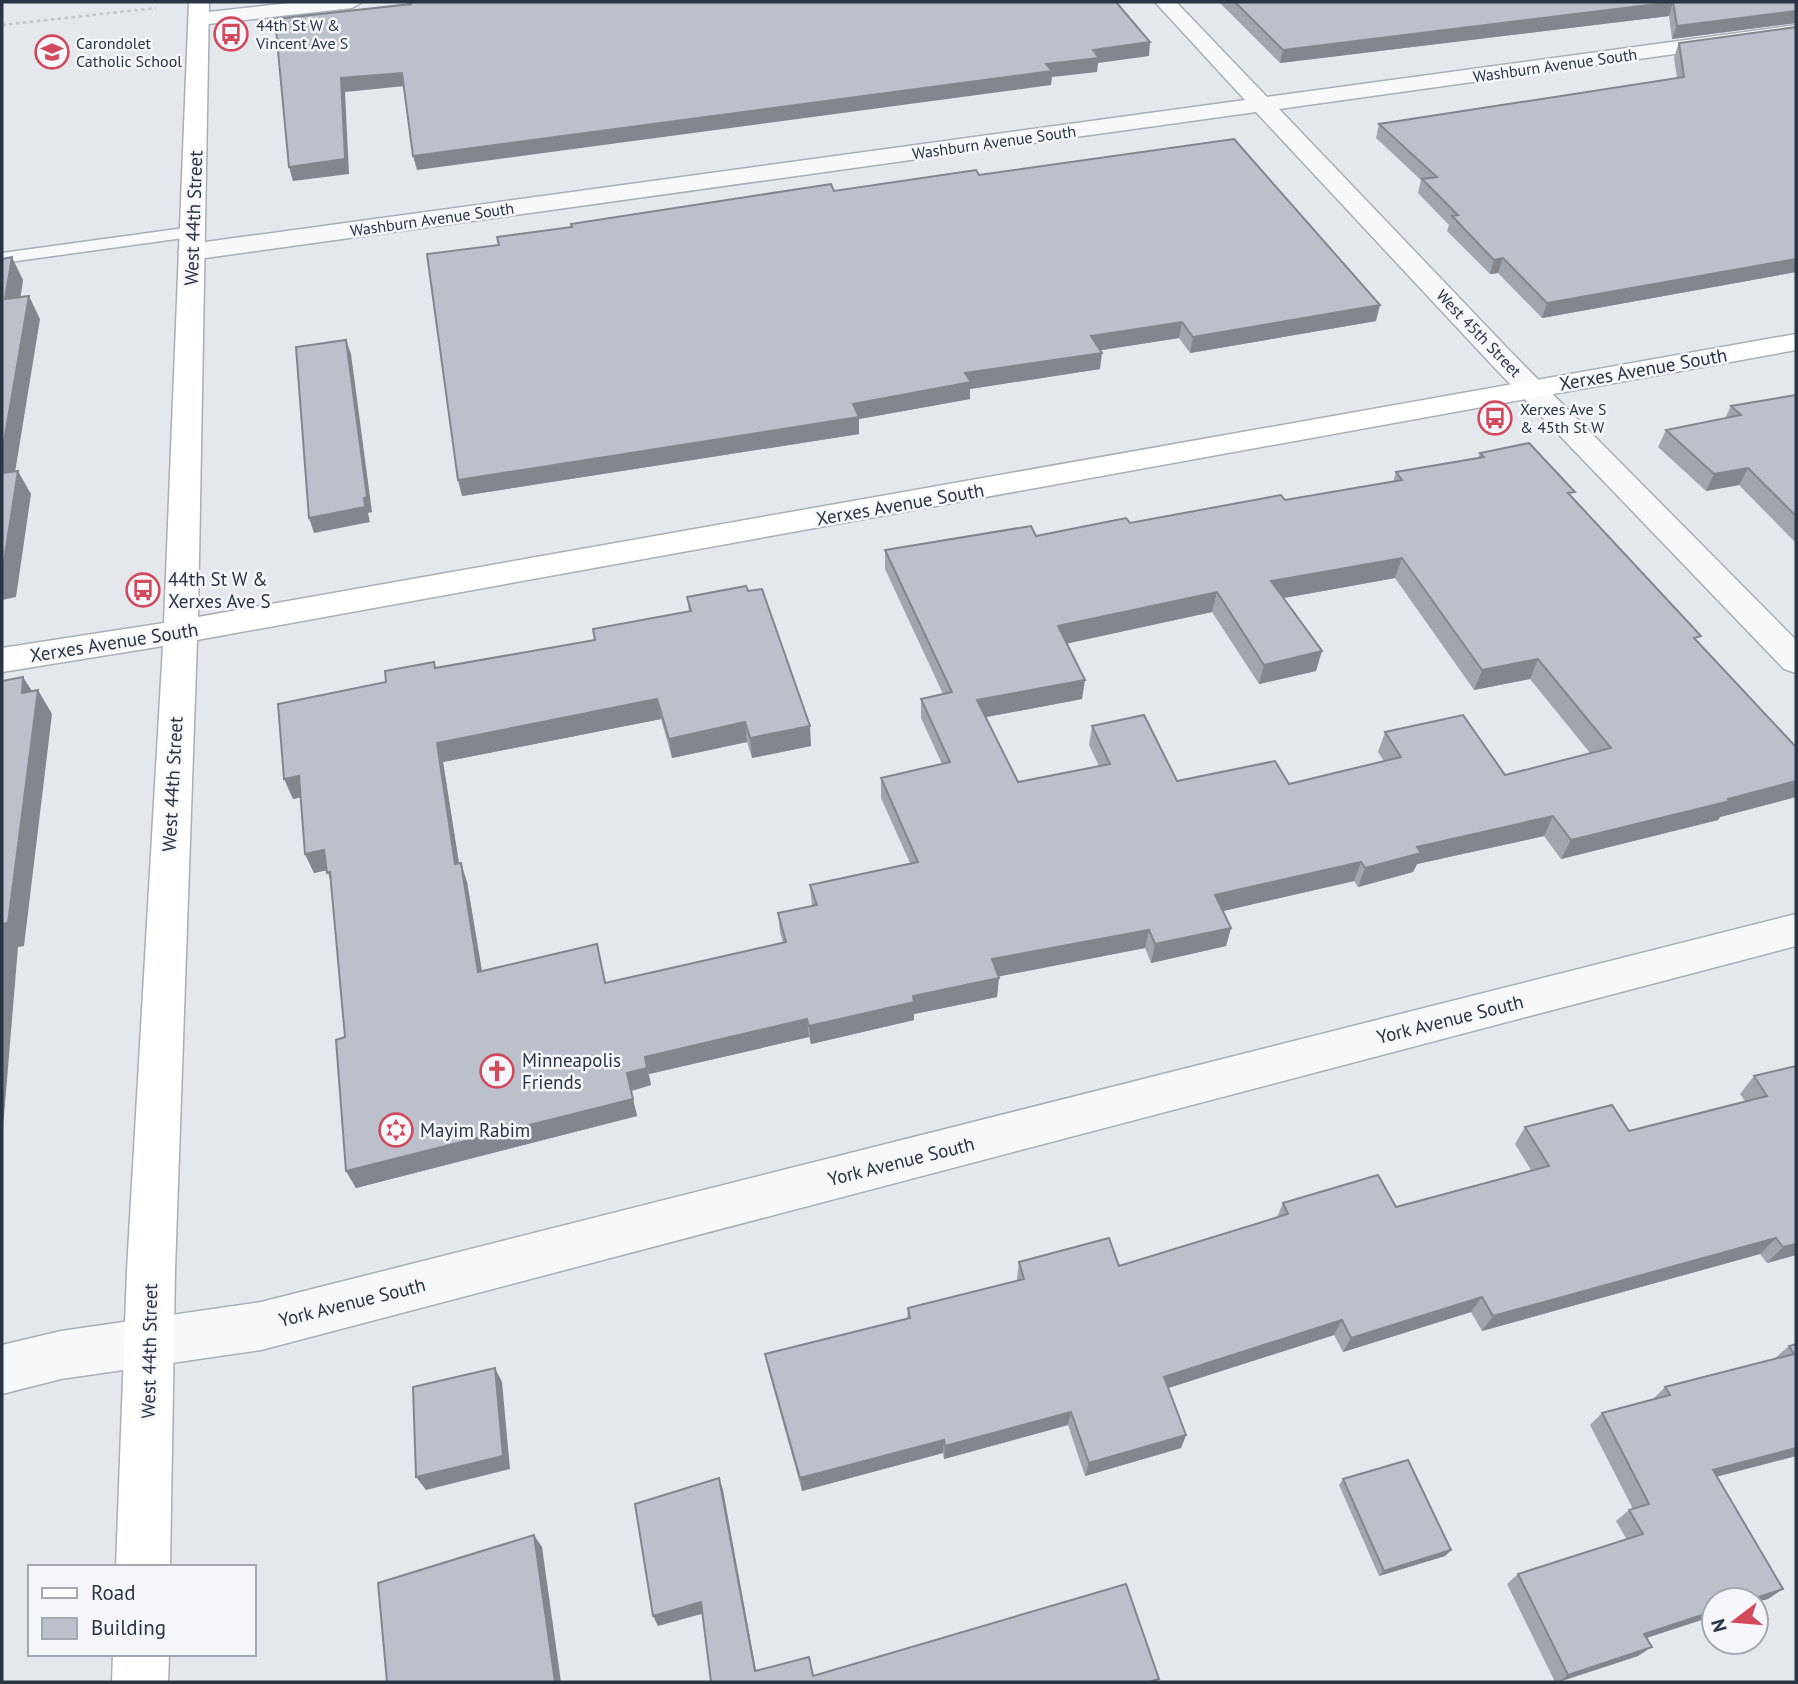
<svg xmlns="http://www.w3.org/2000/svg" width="1798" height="1684" viewBox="0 0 1798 1684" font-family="'PT Sans',sans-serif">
  <rect width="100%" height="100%" fill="#e4e7ec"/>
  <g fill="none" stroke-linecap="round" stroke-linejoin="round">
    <defs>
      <path id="lane" d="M192,227L201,232L198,236L2,263V253Z"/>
      <path id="street" d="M298,2H362L352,8L199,25L188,19L199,13Z
        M1155,2H1176L1267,97L1796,25V37L1279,109L1511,352L1796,640V673L1784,669L1491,364L1256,112L191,260L182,258L178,252L182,246L191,244L1245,100Z
        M1796,914V946L261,1350L61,1379L2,1394V1345L61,1331L261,1302Z"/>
      <path id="secondary" d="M189,2H209L198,617L1796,334V350L197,640L175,1270L170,1567H116L127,1270L163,646L2,672V648L164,623Z
        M113,1654H169L168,1682H112Z"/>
    </defs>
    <use href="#lane" stroke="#a9aeb7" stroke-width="3"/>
    <use href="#street" stroke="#a9aeb7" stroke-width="3"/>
    <use href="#secondary" stroke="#a9aeb7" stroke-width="3"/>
    <path stroke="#c2c5cb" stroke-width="2.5" stroke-dasharray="3.5 3.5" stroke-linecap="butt" d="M2,25L156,8"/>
    <use href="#lane" fill="#f7f8fa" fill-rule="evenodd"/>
    <use href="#street" fill="#f7f8fa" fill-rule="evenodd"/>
    <use href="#secondary" fill="#fff" fill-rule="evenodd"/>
  </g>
  <path fill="#a1a5ae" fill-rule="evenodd" d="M1219,2H1796V23L1672,39L1669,16L1280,63Z
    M1796,27V272L1542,318L1498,273L1490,274L1447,231L1449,225L1418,193L1421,180L1376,138L1379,124L1677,78L1674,57L1679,43Z
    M979,175L1376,321L1190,353L1179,338L1100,350V369L970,389V399L859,419V434L462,496L499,245L834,191Z
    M1796,395V543L1739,485L1706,491L1658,447L1666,430L1725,418L1731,406Z
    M1480,453L1572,498L1698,642L1796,747V797L1720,817L1718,820L1561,859L1544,836L1417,864L1413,872L1358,887L1354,881L1223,911L1231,928L1226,946L1151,963L1145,948L998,976L997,997L914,1014V1020L811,1044L809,1037L649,1074L651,1085L631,1091L637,1116L356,1188L346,1171L345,1037L331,883L327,870L314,873L305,854L301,797L293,799L386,682L434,662L436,668L595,640L689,612L687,597L811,746L752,758L747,742L672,758L661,719L443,762L459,863L467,882L482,971L597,944L606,983L783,943L780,932L778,913L812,906L810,885L910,863L881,798V778L942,764L921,718V699L943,694L885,569V550L1036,536L1130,523L1285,500L1393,482L1396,472L1478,458ZM1395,578L1474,690L1530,679L1590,753L1505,775L1385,732L1378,752L1384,761L1289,784L1177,781L1092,726L1089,745L1099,766L1018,782L986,717L1082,699L1066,643L1212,612L1259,684L1316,671L1284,598Z
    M1796,1066V1255L1767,1263L1760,1254L1482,1331L1471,1312L1343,1352L1334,1335L1168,1388L1186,1435L1181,1448L1085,1476L1068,1425L944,1459L943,1453L802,1491L768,1369L765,1354L907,1319L908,1308L1017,1281V1278L1019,1262L1119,1266L1277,1217L1283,1203L1396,1207L1531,1170L1515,1144L1525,1127L1629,1131L1745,1101L1740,1094L1754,1076Z
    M1796,1344V1456L1716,1477L1768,1599L1756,1602V1600L1646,1638L1638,1656L1559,1682H1555L1507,1584L1518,1574L1627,1540L1616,1521L1629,1510L1633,1509L1590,1425L1602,1413L1653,1399L1665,1387L1774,1359L1789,1346Z
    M1343,1479L1451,1550L1445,1556L1379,1576L1339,1485Z"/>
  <path fill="#83868d" d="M1673,2L1669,16L1280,63L1283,50Z
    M1796,11V23L1672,39L1677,26Z
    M1150,42L1149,56L1098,63L1097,72L1052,77L1051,85L417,170L413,156L1046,64L1093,50Z
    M402,73L405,86L345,92L349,174L293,181L289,167L341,78Z
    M12,257L23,280L17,322L5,299Z
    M1503,258L1498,273L1490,274L1494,260Z
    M1796,259V272L1542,318L1547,303Z
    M29,296L40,319L11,497L2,480V453Z
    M1380,305L1376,321L1190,353L1193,337Z
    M1182,322L1179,338L1090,352L1091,336Z
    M346,340L351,354L372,512L368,513L370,522L314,533L309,518Z
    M1102,353L1100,369L970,389V399L859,419V434L462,496L458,480L853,404L965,373Z
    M1748,468L1739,485L1706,491L1714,474Z
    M18,471L31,494L16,597L2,600V574Z
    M1402,558L1395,578L1267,601L1271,581Z
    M1217,592L1212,612L1056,646L1058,626Z
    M1322,651L1316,671L1259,684L1264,665Z
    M1538,659L1530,679L1474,690L1482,670Z
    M23,677L37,699L38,690L52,714L24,946L18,947L2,1140V924Z
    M1085,680L1082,699L976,719L977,700Z
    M657,699L661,719L443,762L462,883L455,864L437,743Z
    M745,722L747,742L672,758L669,739Z
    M810,726L811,746L752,758L750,738Z
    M299,776L308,796L293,799L284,779Z
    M1796,781V797L1720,817L1718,820L1561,859L1571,840Z
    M1553,816L1544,836L1417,864L1413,872L1358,887L1365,868L1417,847Z
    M324,850L333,869L314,873L305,854Z
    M1361,862L1354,881L1210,914L1215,895Z
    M461,863L467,882L485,990L478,972Z
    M1231,928L1226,946L1151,963L1155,944Z
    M1149,930L1145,948L991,978L992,959Z
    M999,978L997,997L914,1014V1020L811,1044L809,1026L913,996Z
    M807,1019L809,1037L649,1074L645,1057Z
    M647,1068L651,1085L631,1091L637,1116L356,1188L346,1171L627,1073Z
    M1776,1238L1760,1254L1482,1331L1493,1316Z
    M1796,1244V1255L1767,1263L1783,1247Z
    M1482,1297L1471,1312L1343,1352L1351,1338Z
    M1342,1320L1334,1335L1159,1391L1164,1377Z
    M495,1368L502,1382L510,1469L426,1490L416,1477Z
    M1071,1412L1068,1425L944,1459L945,1446Z
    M1186,1435L1181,1448L1085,1476L1089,1463Z
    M944,1440L943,1453L802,1491L800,1478Z
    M1796,1448V1456L1699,1481L1713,1470Z
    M719,1478L723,1490L758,1681L755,1671Z
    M534,1535L542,1547L561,1682H555Z
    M1451,1550L1445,1556L1379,1576L1384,1571Z
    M1783,1589L1768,1599L1756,1602V1600H1749Z
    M701,1602L705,1613L658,1626L653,1616Z
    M1714,1611V1616L1631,1643L1644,1634Z
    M1652,1647L1638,1656L1558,1682L1568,1675Z"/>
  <path fill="#bbc0ca" stroke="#83868d" stroke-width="2" fill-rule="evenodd" d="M411,2H1116L1150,42L1093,50L1099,58L1046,64L1052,71L413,156L402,73L341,78L345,159L289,167L275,19L411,4Z
    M1235,2H1796V11L1677,26L1673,2L1283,50Z
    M1796,27V259L1547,303L1503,258L1494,260L1452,216L1458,215L1422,179L1437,177L1379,124L1684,77L1679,43Z
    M1234,139L1380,305L1193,337L1182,322L1091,336L1102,353L965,373L971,382L853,404L859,417L458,480L427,254L499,245L497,237L572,227L571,224L831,184L834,191L976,170L979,175Z
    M12,257L5,299L29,296L2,453V259Z
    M346,340L367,497L364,498L365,507L309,518L296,347Z
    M1796,395V516L1748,468L1714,474L1666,430L1741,415L1731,406Z
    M1529,443L1575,492L1568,493L1701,636L1694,638L1796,747V781L1728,799L1730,801L1571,840L1553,816L1417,847L1421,853L1365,868L1361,862L1215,895L1231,928L1155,944L1149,930L992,959L999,978L913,996L914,1002L809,1026L807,1019L645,1057L647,1068L627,1073L633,1099L346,1171L336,1040L345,1037L330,872L327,873L324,850L305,854L299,776L284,779L278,704L386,682L385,671L434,662L435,668L595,640L593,629L691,611L687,597L746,586L748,591L762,589L810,726L750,738L745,722L669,739L657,699L437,743L455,864L461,863L478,972L597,944L605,983L786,942L778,913L817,905L810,885L918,862L881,778L950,762L921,699L952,692L885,550L1031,526L1036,536L1126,518L1130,523L1281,495L1285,500L1402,480L1396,472L1484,457L1480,453ZM1402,558L1482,670L1538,659L1611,748L1505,775L1463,715L1385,732L1401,757L1289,784L1275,761L1177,781L1144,715L1092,726L1110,764L1018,782L977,700L1085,680L1058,626L1217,592L1264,665L1322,651L1271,581Z
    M18,471L2,574V473Z
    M23,677L22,693L38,690L8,923L2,924V681Z
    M1796,1066V1244L1783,1247L1776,1238L1493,1316L1482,1297L1351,1338L1342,1320L1164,1377L1186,1435L1089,1463L1071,1412L945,1446L944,1440L800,1478L765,1354L910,1318L908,1308L1024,1279L1019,1262L1109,1238L1119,1266L1288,1214L1283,1203L1378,1175L1396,1207L1549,1166L1525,1127L1612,1105L1629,1131L1767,1096L1754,1076Z
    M1796,1344V1448L1713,1470L1783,1589L1749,1600H1714V1611L1644,1634L1652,1647L1568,1675L1518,1574L1643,1534L1629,1510L1649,1504L1602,1413L1670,1395L1665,1387L1794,1354L1789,1346Z
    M495,1368L503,1456L416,1477L413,1387Z
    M1408,1460L1451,1550L1384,1571L1343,1479Z
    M719,1478L755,1671L809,1657L813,1676L1126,1584L1159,1679L1149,1682H711L701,1602L653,1616L635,1504Z
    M534,1535L555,1682H387L378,1583Z"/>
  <defs>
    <symbol id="bus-ring" viewBox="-11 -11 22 22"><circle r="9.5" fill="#f4f6f9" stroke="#d1495b" stroke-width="1.5"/><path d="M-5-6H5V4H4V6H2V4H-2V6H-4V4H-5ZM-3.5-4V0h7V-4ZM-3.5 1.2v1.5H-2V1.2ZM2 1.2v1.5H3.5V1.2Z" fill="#d1495b"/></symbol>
    <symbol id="school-ring" viewBox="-11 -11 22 22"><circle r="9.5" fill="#f4f6f9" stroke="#d1495b" stroke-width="1.5"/><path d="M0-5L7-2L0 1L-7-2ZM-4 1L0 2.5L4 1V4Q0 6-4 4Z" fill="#d1495b"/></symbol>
    <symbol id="church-ring" viewBox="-11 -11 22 22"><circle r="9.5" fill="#f4f6f9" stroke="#d1495b" stroke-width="1.5"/><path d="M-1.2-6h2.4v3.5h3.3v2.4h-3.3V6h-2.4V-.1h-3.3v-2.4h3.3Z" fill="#d1495b"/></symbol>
    <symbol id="synagogue-ring" viewBox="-11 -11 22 22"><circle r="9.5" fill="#f4f6f9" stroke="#d1495b" stroke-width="1.5"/><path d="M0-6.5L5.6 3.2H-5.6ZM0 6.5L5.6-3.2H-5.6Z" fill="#d1495b"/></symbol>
  </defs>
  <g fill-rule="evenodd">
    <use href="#bus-ring" x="212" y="15" width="38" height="38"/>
    <use href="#school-ring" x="33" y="33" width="38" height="38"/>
    <use href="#bus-ring" x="1476" y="399" width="38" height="38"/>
    <use href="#bus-ring" x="124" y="571" width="38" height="38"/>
    <use href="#church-ring" x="478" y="1052" width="38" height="38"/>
    <use href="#synagogue-ring" x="377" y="1111" width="38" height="38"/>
  </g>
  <g text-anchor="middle" stroke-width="5" stroke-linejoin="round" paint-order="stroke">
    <g font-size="16" fill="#2b3445" stroke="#f4f6f9" text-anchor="start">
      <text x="256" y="31">44th St W &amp;<tspan x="256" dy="18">Vincent Ave S</tspan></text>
      <text x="76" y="49">Carondolet<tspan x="76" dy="18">Catholic School</tspan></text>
      <text x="1520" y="415">Xerxes Ave S<tspan x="1520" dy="18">&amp; 45th St W</tspan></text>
    </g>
    <g font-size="16" fill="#2b3445" stroke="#f4f6f9">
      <text transform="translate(1555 65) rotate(-8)" y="6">Washburn Avenue South</text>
      <text transform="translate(994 142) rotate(-8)" y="6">Washburn Avenue South</text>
      <text transform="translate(432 219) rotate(-8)" y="6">Washburn Avenue South</text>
      <text transform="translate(1479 333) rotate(46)" y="6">West 45th Street</text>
    </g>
    <g font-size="19" fill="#2b3445" stroke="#f4f6f9">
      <text transform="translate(193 218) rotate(-88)" y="7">West 44th Street</text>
      <text transform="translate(1643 369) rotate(-10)" y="7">Xerxes Avenue South</text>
      <text transform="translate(900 504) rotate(-10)" y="7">Xerxes Avenue South</text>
      <text transform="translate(114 642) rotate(-9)" y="7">Xerxes Avenue South</text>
      <text transform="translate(172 784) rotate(-87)" y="7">West 44th Street</text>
      <text transform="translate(1450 1019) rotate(-14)" y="7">York Avenue South</text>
      <text transform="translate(901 1161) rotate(-14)" y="7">York Avenue South</text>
      <text transform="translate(352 1302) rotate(-14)" y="7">York Avenue South</text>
      <text transform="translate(149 1351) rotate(-89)" y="7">West 44th Street</text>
    </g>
    <g font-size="19" fill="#2b3445" stroke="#f4f6f9" text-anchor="start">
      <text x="168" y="586">44th St W &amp;<tspan x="168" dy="22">Xerxes Ave S</tspan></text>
      <text x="522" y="1067">Minneapolis<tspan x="522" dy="22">Friends</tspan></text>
      <text x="420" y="1137">Mayim Rabim</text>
    </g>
  </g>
  <rect width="1798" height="1684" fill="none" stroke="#2b3445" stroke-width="7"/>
  <rect x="28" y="1565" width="228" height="91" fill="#f4f6f9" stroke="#a4a8b1" stroke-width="2"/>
  <rect x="42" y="1588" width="35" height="10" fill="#ffffff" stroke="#a4a8b1" stroke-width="2"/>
  <text x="91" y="1600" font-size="21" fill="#2b3445">Road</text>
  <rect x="42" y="1618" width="35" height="21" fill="#bbc0ca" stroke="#a4a8b1" stroke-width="2"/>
  <text x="91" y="1635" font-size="21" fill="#2b3445">Building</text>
  <g transform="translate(1735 1621) rotate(254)"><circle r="33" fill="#f4f6f9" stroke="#a4a8b1" stroke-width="2"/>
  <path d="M0-5L12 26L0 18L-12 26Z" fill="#d1495b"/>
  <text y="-10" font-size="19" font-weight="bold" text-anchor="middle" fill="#2b3445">N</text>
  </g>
</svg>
